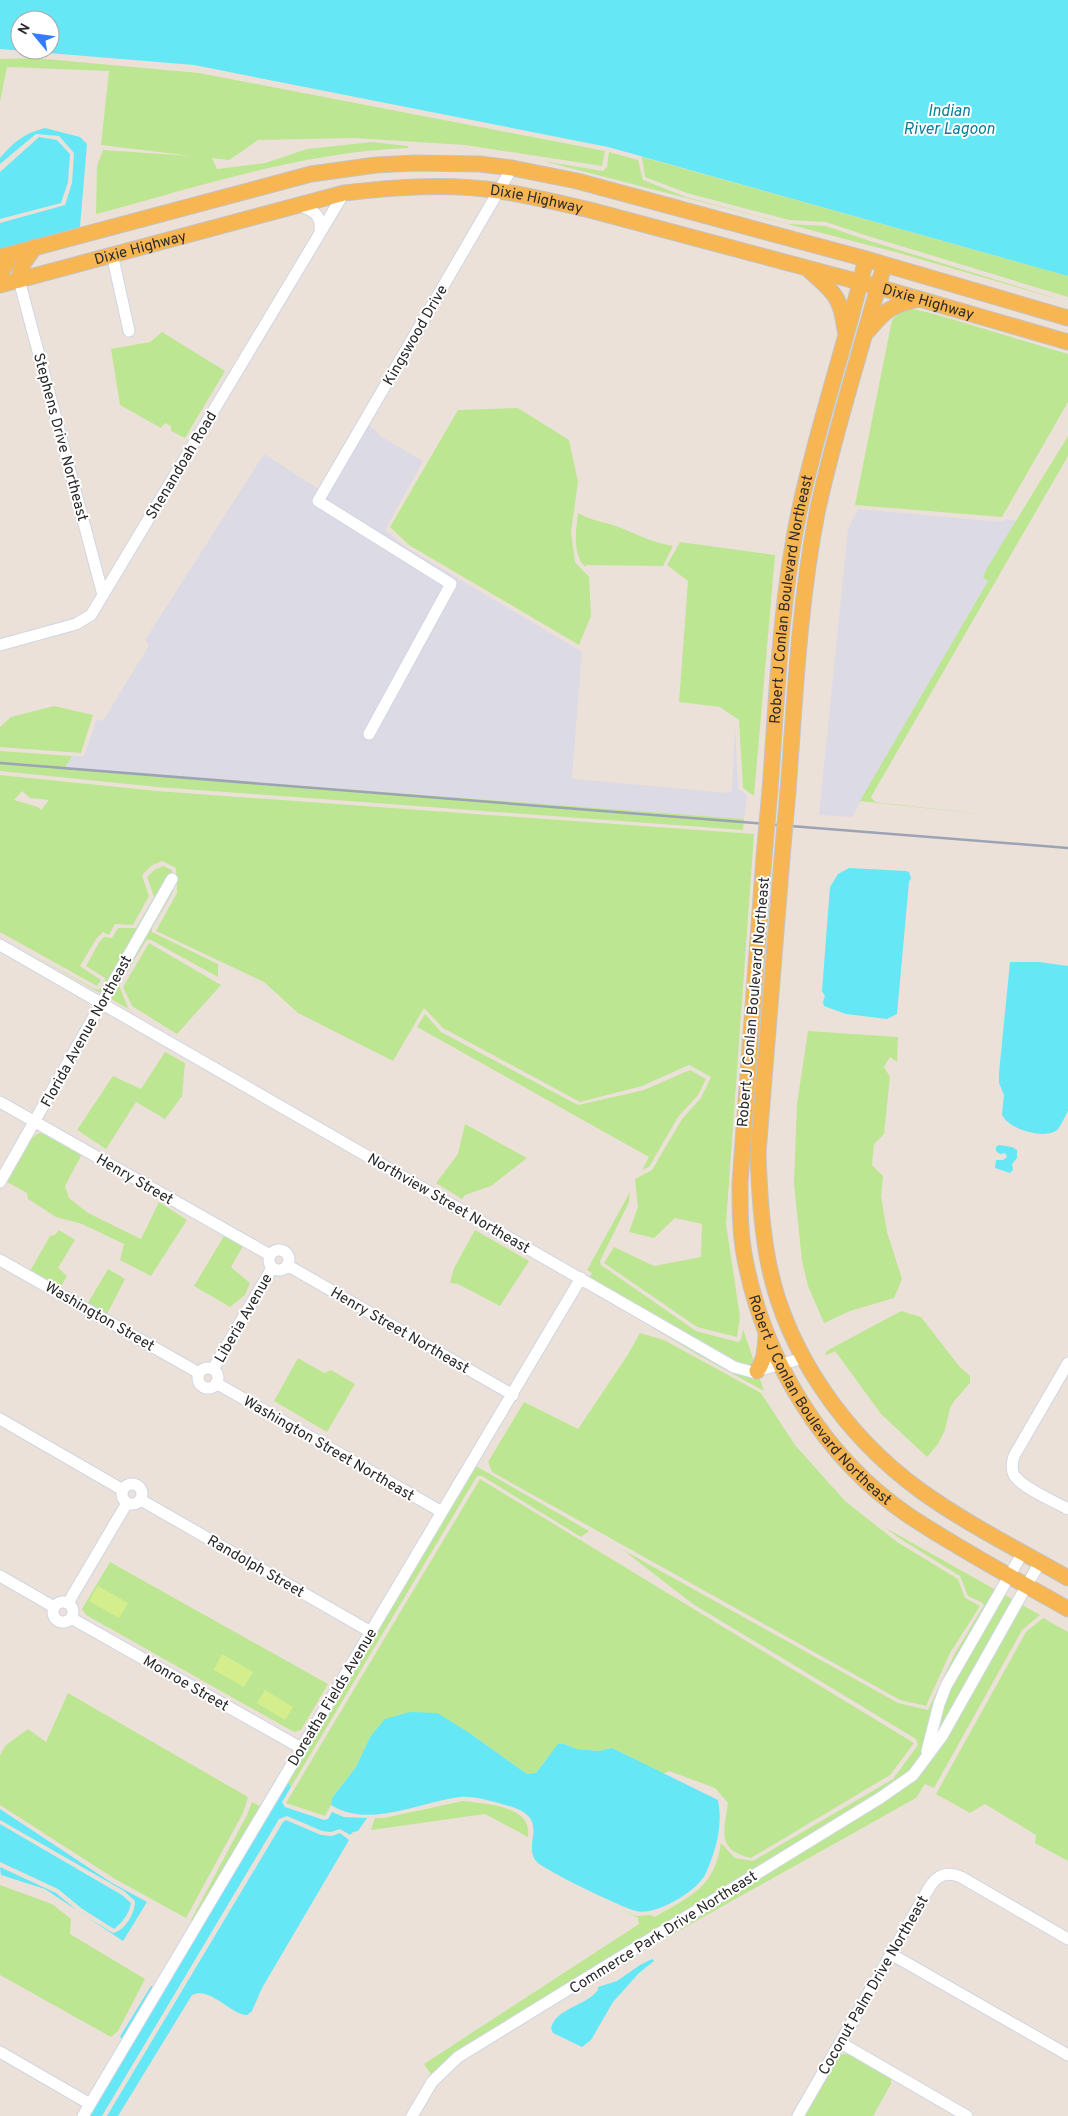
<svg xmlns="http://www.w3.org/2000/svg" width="1068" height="2116" viewBox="0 0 1068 2116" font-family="Overpass,sans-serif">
  <rect width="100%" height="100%" fill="#ece1d9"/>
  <path fill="#dcdae4" d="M368,425L378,432L377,434L423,461L385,530L407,548L582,652L572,777L575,779L729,793L732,790L735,725L738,788L747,796L744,819L64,768L72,756H84L97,719L101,721L104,719L148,647V643L145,640L264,454L319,489L311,503L453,590L458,583L325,500Z
    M858,509L1002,522L1006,519L1016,521L983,576L988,581L852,817L819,815L848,529Z"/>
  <path fill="#bde692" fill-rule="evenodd" d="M35,58L199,73L605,151L602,166L465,145L353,138L258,140L229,160L212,158L217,169L265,163L307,149L372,142L408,146V148C301,152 198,187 96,214L97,166L103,150L192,156L101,145L109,71L7,67L0,102V59Z
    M609,152L638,160L643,180L686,197L788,224L826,226L867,240L1068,302L899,253L543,161L603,171L607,167Z
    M642,157L1068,276V297L868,236L826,222L789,220L687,193L645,177Z
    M905,307L938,315L1068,354V402L1002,517L855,505L892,320Z
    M162,332L225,371L185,438L171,431V426L165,423L161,428L120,405L111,349L150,342Z
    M518,408L569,440L578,482L571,532L575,562L589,577L591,616L579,645L409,545L390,527L458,410Z
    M1068,436V456L871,797L875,802L1015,818L860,801L988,581L983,577L987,568Z
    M578,513C591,520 603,522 616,526C637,534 650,542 673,546L663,566L586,565L585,567C572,554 576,530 578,513Z
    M680,542L775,555L754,796L743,788L739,720L720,707L679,702L688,581L667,565Z
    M54,706L93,715L81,753L0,747V727L11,717Z
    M0,751L72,756L65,768L744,819L743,830L157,787L0,771Z
    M0,775L157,791L754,834L726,1224L740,1317L737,1337L697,1327L604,1263L614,1247L654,1266L701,1257L702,1224L675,1218L654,1238L629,1232L638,1207L635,1179L652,1170L682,1119L701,1098L711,1077L689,1065L642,1086L580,1102L443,1028L424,1008L393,1061L298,1013L264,982L156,931L177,893L176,868L162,861L151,866L142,875L149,896L133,925L115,924L109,935L103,932L96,939L80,966L101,980L97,986L0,932ZM22,791L30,798L49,800L41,810L38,807L14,800Z
    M163,866L172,870L173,892L152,928V932L218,964V977L151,940L147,939L119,985L128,1008L134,1012L24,950L95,989L99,990L105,982V978L86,966L100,941L104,937L112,938L118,928H136L154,897L147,877L154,870Z
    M149,943L221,985L177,1034L132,1006L123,987Z
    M425,1014L441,1032L578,1105L644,1090L690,1070L706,1079L698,1095L678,1117L649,1167L642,1170L649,1157L417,1027Z
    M808,1031L898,1037L897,1062L890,1057L884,1067L890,1077L884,1134L874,1144L872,1165L883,1176L881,1196L887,1232L902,1279L894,1298L850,1311L824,1323L808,1286L802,1261L794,1184L797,1104Z
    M165,1052L185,1063L182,1096L165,1119L136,1102L106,1149L77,1130L113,1076L141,1089Z
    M465,1124L527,1158L491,1186L465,1195L462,1199L436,1183L458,1154Z
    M39,1133L47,1134L82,1154L65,1186L69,1198L88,1213L141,1239L159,1202L187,1220L151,1276L120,1260L124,1244L82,1224L56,1217L28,1199L27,1193L7,1182L32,1138Z
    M630,1192L629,1202L600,1261L601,1265L696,1331L738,1342L741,1340L743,1329L764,1391L698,1355L584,1286L592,1273L587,1270Z
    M59,1230L75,1240L58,1268L67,1276L60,1288L30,1271L50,1236L55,1235Z
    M475,1230L529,1261L500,1306L458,1284L450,1283L454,1268Z
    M224,1236L243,1246L231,1267L250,1283L245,1295L230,1307L194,1286Z
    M108,1269L125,1279L107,1314L88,1303Z
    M901,1311L921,1317L959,1366L970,1376V1383L955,1400L950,1408L945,1430L938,1444L927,1457L881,1414L835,1351L827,1355L825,1353L830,1349Z
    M640,1333L664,1340L761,1393L795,1445L845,1501L897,1542L958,1579L965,1598L980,1606L950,1653L926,1706L900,1700L492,1472L488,1462L524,1402L578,1429L627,1356Z
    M298,1358L324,1373L331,1370L355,1384L327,1432L274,1401Z
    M476,1466L589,1531L581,1537L482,1476H477L291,1787L288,1783Z
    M480,1479L914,1743L890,1775L751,1858C716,1850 724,1831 728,1803L715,1788L669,1771L663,1774L612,1748L599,1751L577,1749L564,1744L547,1758L536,1773L527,1774L468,1732L370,1737L356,1767L332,1798L331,1805L325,1816L286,1803Z
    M884,1527L1040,1615L1022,1630L934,1788L925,1784L916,1798L482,2041L432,2076L424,2064L639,1924L638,1918L622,1909L636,1916L650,1915L655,1917C691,1895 714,1889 721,1843L735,1858L753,1861L893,1779L918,1745L916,1739L693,1604L623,1550L898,1703L928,1710L954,1655L984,1605L981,1602L968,1596L960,1576L899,1538Z
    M110,1562L328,1684L301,1730L294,1732L86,1615L82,1609Z
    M1043,1618L1068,1632V1861L1035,1843L1036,1835L985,1804L970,1813L936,1794L1026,1632Z
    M68,1693L248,1797L243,1813L186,1918L115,1879L0,1805V1755L6,1745L28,1729L46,1742Z
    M463,1801C485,1804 533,1805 528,1837L485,1814L371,1830L375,1818H384Z
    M252,1802L271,1812L200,1926L191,1920L247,1815Z
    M0,1885L52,1904L71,1919L70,1934L145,1979L118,2031L111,2037L0,1975Z
    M843,2054H851L891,2079V2084L873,2116H802L837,2057Z"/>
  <path fill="#d5ee8d" d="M98,1586L128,1603L119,1618L89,1601Z
    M222,1654L253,1672L244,1687L214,1670Z
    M265,1690L293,1707L285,1720L257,1703Z"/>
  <path fill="#65e7f5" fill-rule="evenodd" d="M0,0H1068V276L608,147L194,65L0,49ZM20,20H50V50H20Z
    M45,128L80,137L87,144L80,227L0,249V223L65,205L72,183L74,153L59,136L36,134L0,164V158C15,141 23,134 45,128Z
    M39,137L57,140L70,154L68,182L61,203L0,219V172Z
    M849,868L906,871L909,872L911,878L909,882L897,1014L887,1019L846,1014L824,1006L823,1002L825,996L822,991L830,887L838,874Z
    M1010,962H1039L1068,966V1111C1065,1116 1062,1124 1058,1129C1047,1141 1006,1129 1002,1114L1004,1095L999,1083V1073Z
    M999,1145L1012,1147L1017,1150V1158L1012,1164L1013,1170L1010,1173L995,1168L996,1160H1003L1007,1157L1005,1153L1000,1154L996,1151V1147Z
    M410,1712L437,1713L468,1732L527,1774L536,1773L558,1744H564L577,1749L599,1751L612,1748L718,1800C723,1826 716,1850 706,1873C698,1891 656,1916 636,1911C623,1908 546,1871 537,1862C520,1844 555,1817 505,1805C491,1801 474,1796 460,1797C419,1802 369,1829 331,1805L332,1798L356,1767L370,1737L385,1719Z
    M288,1783L291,1787L282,1802L285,1807L324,1820L328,1819L332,1812L344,1817L367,1818L358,1831L353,1832L350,1835L340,1829L331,1832L322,1831L287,1816L279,1819L102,2116H87L129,2042L120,2037L121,2035L151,1986L161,1990Z
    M0,1809L112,1883L147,1902L123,1941L45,1889L1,1875L0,1867L56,1893L79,1912L113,1933C126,1930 135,1913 135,1901L124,1891L0,1820Z
    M286,1820L321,1835L332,1836L340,1833L349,1840L262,1988L252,2011L247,2015C229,2014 211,1986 192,1995L118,2116H107L283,1822Z
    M0,1824L122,1895L131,1903C129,1914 123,1922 114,1929L81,1908L58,1889L0,1862Z
    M652,1959L654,1961L639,1973L613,2002L591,2040L582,2047L553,2033L551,2028C556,2008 586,2006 598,1990V1987L617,1981L640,1965Z"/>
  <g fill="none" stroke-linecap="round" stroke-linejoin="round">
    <defs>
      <path id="minor" d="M298,205C313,211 322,213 320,232
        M112,254L129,331
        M19,280L103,595
        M0,645L76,624L91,615L344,193
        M369,734L451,584L318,501L512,168
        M0,945L734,1367L752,1372L804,1358
        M0,1102L270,1255
        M0,1182L172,879
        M269 1260a10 10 0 1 1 20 0a10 10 0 1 1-20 0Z
        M0,1260L199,1373
        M287,1265L513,1395
        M1068,1363L1014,1456C1012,1462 1011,1469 1014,1475C1021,1487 1055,1502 1068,1509
        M198 1378a10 10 0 1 1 20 0a10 10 0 1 1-20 0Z
        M213,1369L272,1268
        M216,1383L442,1512
        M0,1419L123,1490
        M122 1494a10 10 0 1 1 20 0a10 10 0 1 1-20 0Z
        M141,1500L371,1632
        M0,1576L54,1607
        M53 1612a10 10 0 1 1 20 0a10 10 0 1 1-20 0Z
        M68,1603L127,1503
        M71,1618L301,1748
        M927,1751L939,1704L946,1686L1023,1552
        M891,1954L1068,2055
        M841,2043L967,2116
        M0,2052L90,2104
        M83,2116L581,1278
        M412,2116L432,2082L458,2057L880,1798L913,1775L942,1736L1040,1562
        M798,2116L929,1888C937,1875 946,1871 961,1877L1068,1939"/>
      <g id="major">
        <path d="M0,257L311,174L376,165L415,163L480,164L512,168L577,181L866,259L1068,318"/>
        <path d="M810,271C834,292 841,297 845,330"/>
        <path d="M0,274L7,263L8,255"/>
        <path d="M19,280C20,265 27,258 35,247"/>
        <path id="s1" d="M0,285L344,193C395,187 449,183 500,191C531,196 560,203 590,210L878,287L1068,342"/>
        <path d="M868,331C885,310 892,305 919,299"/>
        <path id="s2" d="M770,790C777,698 780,603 799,512C817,427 846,344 866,259"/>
        <path d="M788,791C795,699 799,604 817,513C835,429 862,348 884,265"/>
        <path id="s3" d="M764,857L740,1183C740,1209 740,1234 745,1259C764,1359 823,1457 908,1515C959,1549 1015,1579 1068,1609"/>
        <path d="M782,858L758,1153C759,1187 761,1221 767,1255C783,1349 845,1436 921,1491C967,1524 1019,1550 1068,1578"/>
        <path d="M757,1371C765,1360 765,1349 766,1336"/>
      </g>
    </defs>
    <use href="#minor" stroke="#ced6e3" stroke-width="13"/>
    <use href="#major" stroke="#c3c3c3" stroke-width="17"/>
    <use href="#minor" stroke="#fff" stroke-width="11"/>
    <use href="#major" stroke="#f8b652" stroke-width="15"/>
    <path stroke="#9ca3b4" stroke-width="2.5" d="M0,763L1068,848"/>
    <defs>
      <path id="major-bridge" d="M764,857L770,790
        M782,858L788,791"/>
    </defs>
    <use href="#major-bridge" stroke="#c3c3c3" stroke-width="17" stroke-linecap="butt"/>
    <use href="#major-bridge" stroke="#f8b652" stroke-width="15"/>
  </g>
  <g text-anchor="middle" stroke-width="4" stroke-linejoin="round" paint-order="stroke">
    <g font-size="15" fill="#292929" stroke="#fff">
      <text dy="5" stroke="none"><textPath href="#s1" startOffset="550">Dixie Highway</textPath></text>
      <text dy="5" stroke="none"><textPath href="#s1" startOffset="145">Dixie Highway</textPath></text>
      <text dy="5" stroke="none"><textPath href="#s1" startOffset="955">Dixie Highway</textPath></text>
      <text transform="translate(415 335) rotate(-60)" y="5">Kingswood Drive</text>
      <text transform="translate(61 437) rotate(75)" y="5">Stephens Drive Northeast</text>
      <text transform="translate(181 465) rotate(-59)" y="5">Shenandoah Road</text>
      <text dy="5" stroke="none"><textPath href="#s2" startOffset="192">Robert J Conlan Boulevard Northeast</textPath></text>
      <text transform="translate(753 1002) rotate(-85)" y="5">Robert J Conlan Boulevard Northeast</text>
      <text transform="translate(86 1031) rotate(-61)" y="5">Florida Avenue Northeast</text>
      <text transform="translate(135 1179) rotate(30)" y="5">Henry Street</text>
      <text transform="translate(449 1203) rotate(30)" y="5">Northview Street Northeast</text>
      <text transform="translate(100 1316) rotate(30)" y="5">Washington Street</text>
      <text transform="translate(243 1318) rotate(-60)" y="5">Liberia Avenue</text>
      <text transform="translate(400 1330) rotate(30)" y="5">Henry Street Northeast</text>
      <text dy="5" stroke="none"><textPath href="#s3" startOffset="566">Robert J Conlan Boulevard Northeast</textPath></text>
      <text transform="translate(329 1448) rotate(30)" y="5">Washington Street Northeast</text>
      <text transform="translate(256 1566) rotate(30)" y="5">Randolph Street</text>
      <text transform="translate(186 1683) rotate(30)" y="5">Monroe Street</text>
      <text transform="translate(332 1697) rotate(-59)" y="5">Doreatha Fields Avenue</text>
      <text transform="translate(663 1932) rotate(-32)" y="5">Commerce Park Drive Northeast</text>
      <text transform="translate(873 1985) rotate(-60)" y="5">Coconut Palm Drive Northeast</text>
    </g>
    <g font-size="16" font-style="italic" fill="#077e98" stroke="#fff">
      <text x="949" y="116">Indian<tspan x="949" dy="18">River Lagoon</tspan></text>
    </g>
  </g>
  <g transform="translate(35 35) rotate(299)"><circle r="24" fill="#ffffff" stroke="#a9a9a9"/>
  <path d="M0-4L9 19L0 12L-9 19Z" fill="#337bff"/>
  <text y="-8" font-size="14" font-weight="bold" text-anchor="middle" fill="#292929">N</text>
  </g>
</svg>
